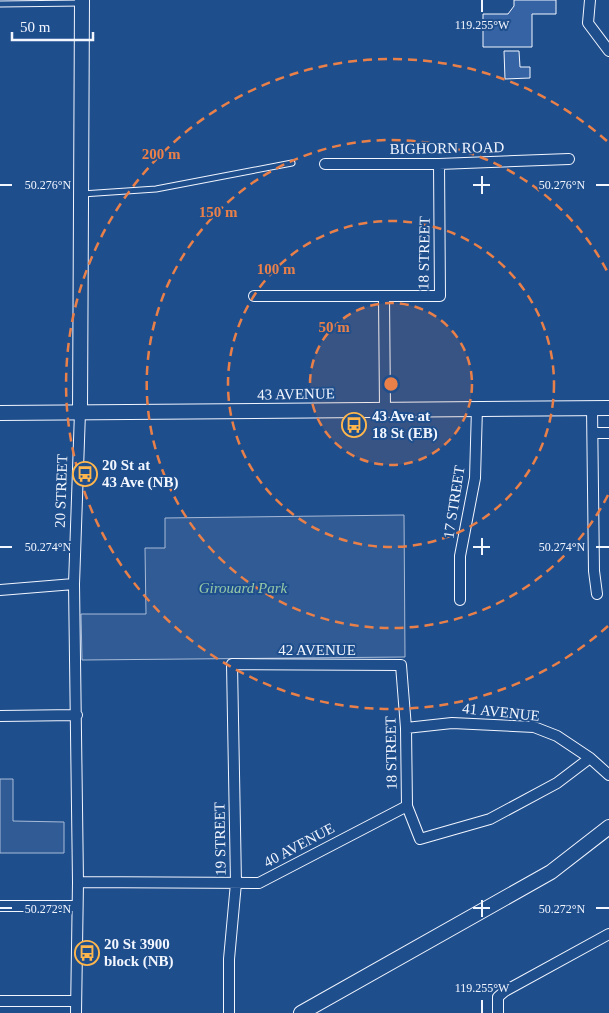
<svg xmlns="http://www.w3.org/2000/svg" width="609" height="1013" viewBox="0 0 609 1013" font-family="'Times New Roman',serif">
  <rect width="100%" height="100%" fill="#1f4e8c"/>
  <path fill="#305b95" stroke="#a8bbd7" d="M404,515L405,657L82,660L81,614H146L145,548H165V518Z
    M0,779H13V821L64,822V853H0Z"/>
  <path fill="#3563a3" stroke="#f2f6ff" d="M514,0H556V14H532V47H483V14H508L514,6Z
    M504,51H519L520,67H530V78L505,79Z"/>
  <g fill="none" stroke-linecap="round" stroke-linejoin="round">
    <defs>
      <path id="lane" d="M0,4L82,3
        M82,194L156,189L292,163"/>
      <path id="street" d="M590,0L588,23L609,51
        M325,164H439L569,159
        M254,296H440L439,164
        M384,297L385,409
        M592,408L594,571L597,594
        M593,433H609
        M0,590L74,584
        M460,600V556L475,478L477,408
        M0,716L77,715
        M406,728L452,723L534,727L557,736L590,758L609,775
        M78,882L259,883L407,806
        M0,906H77
        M0,1001H76
        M76,1013L78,882L74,584L80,412
        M229,1013V959L236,883L232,664L401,665L406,728L407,806L420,839L490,819L557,783L590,758
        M498,1013V997L505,991L609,934"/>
      <path id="secondary" d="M80,412L82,0
        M0,413L609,408
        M301,1013L551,872L609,827"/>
    </defs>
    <use href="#lane" stroke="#f2f6ff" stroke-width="7"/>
    <use href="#street" stroke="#f2f6ff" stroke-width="12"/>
    <use href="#secondary" stroke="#f2f6ff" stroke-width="16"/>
    <use href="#lane" stroke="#1f4e8c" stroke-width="5"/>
    <use href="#street" stroke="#1f4e8c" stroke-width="10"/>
    <use href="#secondary" stroke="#1f4e8c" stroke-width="14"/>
  </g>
  <path fill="none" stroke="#f2f6ff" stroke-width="2" d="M482,0V12M482,176V194M0,185H12M473,185H490M596,185H609M482,538V555M0,547H12M473,547H490M596,547H609M482,900V917M0,908H12M473,908H490M596,908H609M482,1000V1013"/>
  <circle cx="391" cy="384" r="81" fill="#ea8049" fill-opacity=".12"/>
  <g fill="none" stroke="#ea8049" stroke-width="2.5" stroke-dasharray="9 6">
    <circle cx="391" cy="384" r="81"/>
    <circle cx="391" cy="384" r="163"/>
    <path d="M608 495A244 244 0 1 1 608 273"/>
    <path d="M608 626A325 325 0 1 1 608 142"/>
  </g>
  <defs>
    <symbol id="bus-ring" viewBox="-11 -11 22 22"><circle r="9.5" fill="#1f4e8c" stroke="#ffb74d" stroke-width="1.5"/><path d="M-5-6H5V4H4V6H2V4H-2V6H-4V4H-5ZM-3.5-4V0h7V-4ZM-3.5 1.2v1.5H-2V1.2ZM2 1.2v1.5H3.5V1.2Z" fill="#ffb74d"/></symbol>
  </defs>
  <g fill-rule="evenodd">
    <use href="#bus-ring" x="340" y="411" width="28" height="28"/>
    <use href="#bus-ring" x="71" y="460" width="28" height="28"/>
    <use href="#bus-ring" x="73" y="939" width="28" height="28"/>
  </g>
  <g text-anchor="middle" stroke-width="4" stroke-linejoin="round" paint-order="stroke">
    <g font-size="15" fill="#f2f6ff" stroke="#1f4e8c">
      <text transform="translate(447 148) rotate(-1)" y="5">BIGHORN ROAD</text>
      <text transform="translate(424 253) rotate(-89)" y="5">18 STREET</text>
      <text transform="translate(296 394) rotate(-1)" y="5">43 AVENUE</text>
      <text transform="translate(61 491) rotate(-88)" y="5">20 STREET</text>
      <text transform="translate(454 502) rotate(-81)" y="5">17 STREET</text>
      <text x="317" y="655">42 AVENUE</text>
      <text transform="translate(501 712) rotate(6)" y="5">41 AVENUE</text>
      <text transform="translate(391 753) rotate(-91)" y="5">18 STREET</text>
      <text transform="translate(220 839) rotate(-91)" y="5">19 STREET</text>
      <text transform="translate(299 845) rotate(-28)" y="5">40 AVENUE</text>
    </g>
    <g font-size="15" font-weight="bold" fill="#f2f6ff" stroke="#1f4e8c" text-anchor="start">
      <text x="372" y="421">43 Ave at<tspan x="372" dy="17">18 St (EB)</tspan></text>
      <text x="102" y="470">20 St at<tspan x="102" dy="17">43 Ave (NB)</tspan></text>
      <text x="104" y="949">20 St 3900<tspan x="104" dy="17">block (NB)</tspan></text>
    </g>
    <g font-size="15" font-style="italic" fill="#97c8a6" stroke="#1f4e8c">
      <text x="243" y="593">Girouard Park</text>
    </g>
  </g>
  <g font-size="12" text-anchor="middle" fill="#f2f6ff" stroke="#1f4e8c" stroke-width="4" stroke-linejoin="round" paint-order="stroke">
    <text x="482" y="29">119.255°W</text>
    <text x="48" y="189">50.276°N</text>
    <text x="562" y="189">50.276°N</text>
    <text x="48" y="551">50.274°N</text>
    <text x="562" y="551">50.274°N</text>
    <text x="48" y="913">50.272°N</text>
    <text x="562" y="913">50.272°N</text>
    <text x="482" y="992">119.255°W</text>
  </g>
  <circle cx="391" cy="384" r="8" fill="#ea8049" stroke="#1f4e8c" stroke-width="2.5"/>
  <g font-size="15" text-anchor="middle" font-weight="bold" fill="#ea8049" stroke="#1f4e8c" stroke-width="4" stroke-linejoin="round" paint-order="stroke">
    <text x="161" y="159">200 m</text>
    <text x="218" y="217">150 m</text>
    <text x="276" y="274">100 m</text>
    <text x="334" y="332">50 m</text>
  </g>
  <path d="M12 32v8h81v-8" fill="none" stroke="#f2f6ff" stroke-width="2.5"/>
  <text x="20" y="32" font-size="15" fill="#f2f6ff" stroke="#1f4e8c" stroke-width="4" paint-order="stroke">50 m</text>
</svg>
